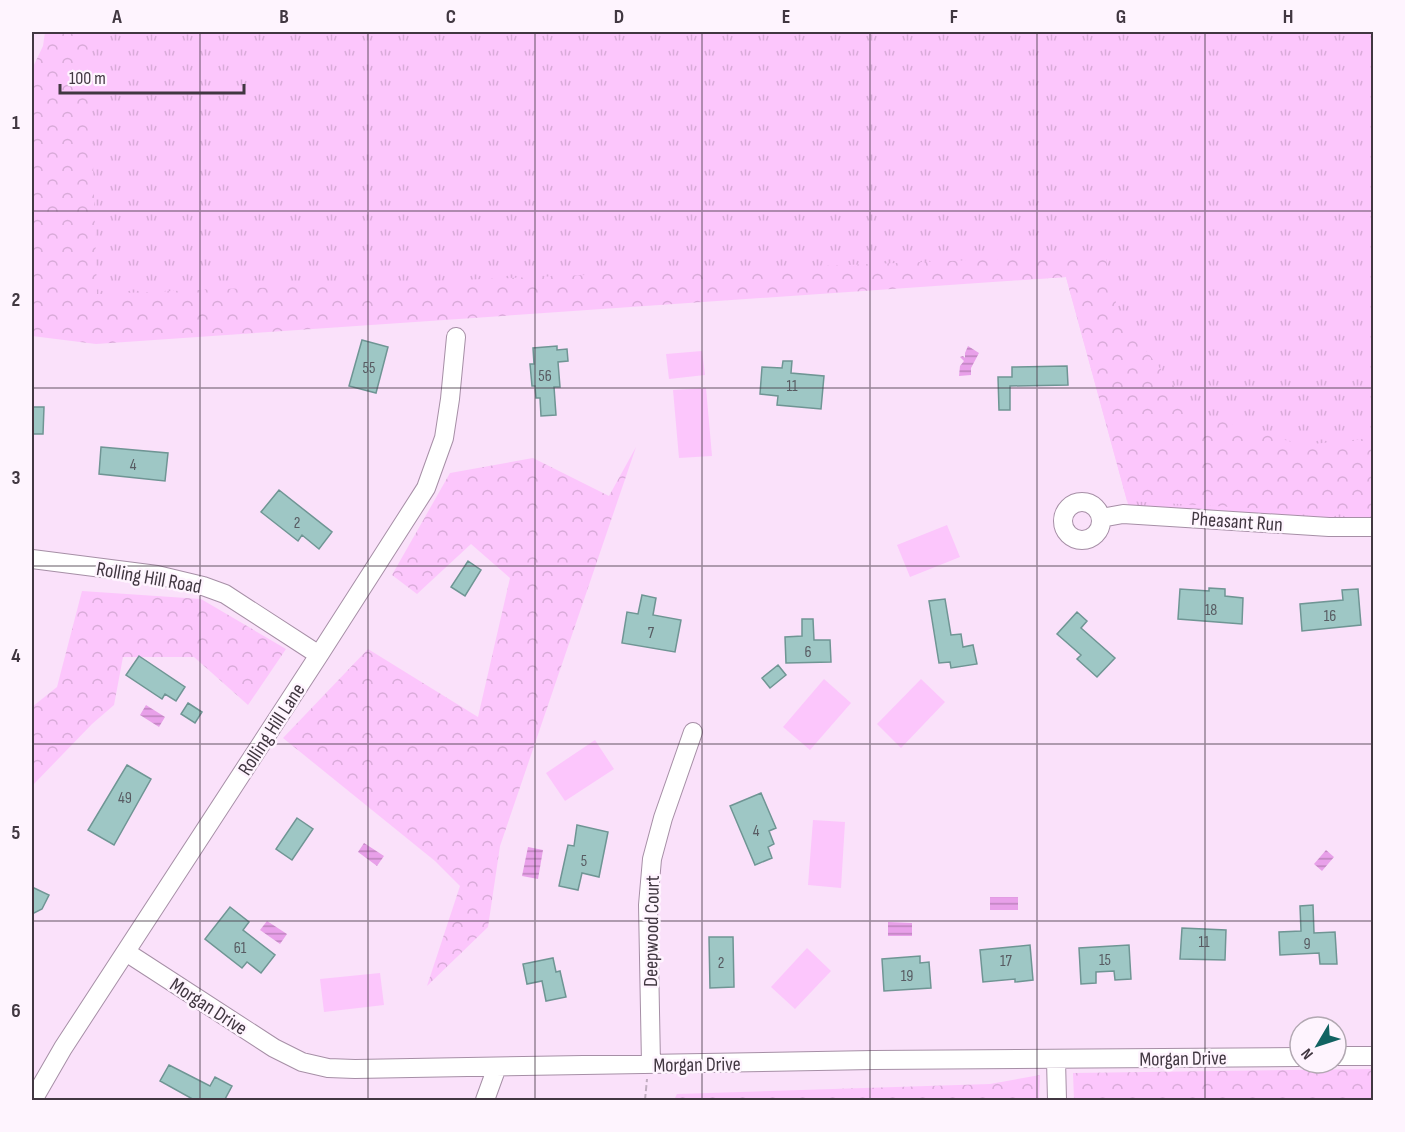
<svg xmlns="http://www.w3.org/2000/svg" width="1405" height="1132" viewBox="0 0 1405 1132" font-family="'Sofia Sans Condensed',sans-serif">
  <defs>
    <pattern id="grass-tufts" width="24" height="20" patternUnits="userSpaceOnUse" patternTransform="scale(1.5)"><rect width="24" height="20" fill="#fcc6fc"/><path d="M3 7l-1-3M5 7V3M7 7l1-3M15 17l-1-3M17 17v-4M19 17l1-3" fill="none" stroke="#d9abd9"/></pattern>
    <pattern id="forest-crowns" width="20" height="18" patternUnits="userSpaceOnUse" patternTransform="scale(1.5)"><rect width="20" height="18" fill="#fcc6fc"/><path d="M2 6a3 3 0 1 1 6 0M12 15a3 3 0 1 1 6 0" fill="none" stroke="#d9abd9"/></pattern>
    <pattern id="water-rules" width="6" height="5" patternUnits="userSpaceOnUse" patternTransform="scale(1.5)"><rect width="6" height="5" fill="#e8a0e9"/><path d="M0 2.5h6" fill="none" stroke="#be83be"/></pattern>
  </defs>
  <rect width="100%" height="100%" fill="#fae1fa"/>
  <path fill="url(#grass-tufts)" d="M61,32H1373V527L1131,515L1066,277L78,336Z"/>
  <path fill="url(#forest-crowns)" d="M45,32H89L97,294L1105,255L1119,316L1195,413L1302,445L1373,438V515L1127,501L1066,277L96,344L32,336V69L43,46Z
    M636,447L500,846L488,927L427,986L460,886L435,861L283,738L368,649L478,717L510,578L471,544L417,594L392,575L450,473L533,458L609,496Z
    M82,591L201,599L286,649L248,705L194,657H123L114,705L92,724L32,786V707L57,687Z
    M1373,1069V1100H1074L1073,1073Z
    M1040,1075L1039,1100H674L677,1094L990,1084Z"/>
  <path fill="#fcc6fc" d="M702,351L705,375L669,379L666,354Z
    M706,388L712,456L679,458L673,390Z
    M947,525L960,557L910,577L897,545Z
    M824,679L851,703L810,750L783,727Z
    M921,679L945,702L901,748L877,724Z
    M595,740L614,769L565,801L546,773Z
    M813,820L845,822L841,888L808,885Z
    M807,948L831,971L795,1009L771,987Z
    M380,973L384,1005L324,1012L320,979Z"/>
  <path fill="url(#water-rules)" d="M968,346L979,353L971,368V375L959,376L960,366L964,361L960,357L963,356L965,358V353Z
    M146,705L165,717L159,727L140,715Z
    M364,843L384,856L377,866L358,852Z
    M528,847L543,850L538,879L522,876Z
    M1326,850L1334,857L1322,871L1314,864Z
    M990,897H1018V910H990Z
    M267,921L287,934L280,944L260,930Z
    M888,922L912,923V936H888Z"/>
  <path fill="#9ec7c5" stroke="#6f9594" stroke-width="1.5" d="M362,340L388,347L376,393L349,386Z
    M557,346V350L567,349L568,361L558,362L560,387H554L556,415L541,416L540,398H536L535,386H532L530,364H534L533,348Z
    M783,361H792L791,373L824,376L821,409L777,405L778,396L760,394L762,367L782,368Z
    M1067,366L1068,385L1010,386V410H999L998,377H1012V367Z
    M32,407H44L43,434H32Z
    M101,447L168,453L165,481L99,474Z
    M279,490L332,532L319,549L302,535L298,541L261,512Z
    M468,561L481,570L465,596L451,587Z
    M1209,588L1225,589V596L1243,598L1242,624L1178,619L1180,589L1209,591Z
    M1358,589L1361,625L1302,631L1300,604L1343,600L1342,590Z
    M642,595L656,598L653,615L681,620L675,652L622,643L627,612L638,614Z
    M945,599L951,635L961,634L963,647L973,645L977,664L951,668L950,662L939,663L929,601Z
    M1077,612L1087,621L1081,628L1115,658L1097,677L1077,659L1081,655L1057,634Z
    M802,619H813L814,640H830L831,662L786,663L785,637L802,636Z
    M139,656L185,687L176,701L165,694L162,699L126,675Z
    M778,665L786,675L770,688L762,678Z
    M188,703L202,712L195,723L181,714Z
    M127,765L151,779L114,845L88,830Z
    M761,793L776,828L769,831L774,844L768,847L772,858L755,865L730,806Z
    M297,818L313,829L292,860L276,849Z
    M577,825L608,832L599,877L582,873L578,890L559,886L568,845L574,846Z
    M32,887L49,895L42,909L32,914Z
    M1313,905L1314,933L1335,932L1337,964H1320L1319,953L1280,955L1279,932L1301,931L1300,906Z
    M230,907L249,922L243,930L275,955L261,973L247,962L242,968L205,939Z
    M1182,928L1226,930L1225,960L1180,959Z
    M709,937H733L734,987L710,988Z
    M1030,945L1033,980L1015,982V979L983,982L980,950Z
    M1129,945L1131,979L1115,980L1114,971L1096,972V983L1081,984L1079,948Z
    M920,956V963L929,962L931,988L884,991L882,959Z
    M553,958L556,972L560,971L566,997L546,1001L542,981L527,984L523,964Z
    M169,1065L210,1086L215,1077L232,1086L224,1101H196L160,1081Z"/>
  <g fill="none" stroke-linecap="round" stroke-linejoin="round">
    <defs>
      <path id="minor" d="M1063 521a19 19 0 1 1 38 0a19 19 0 1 1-38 0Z
        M1101,518L1123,514L1329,527H1374
        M32,559L157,575L203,586L225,594L319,655
        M126,952L274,1048L302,1062L328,1068L355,1069L873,1060L1300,1057
        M1336,1056H1374
        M1056,1060L1057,1100
        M651,1064L648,905L652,859L663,818L693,732
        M33,1100L63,1048L319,655L426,488L444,438L450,399L456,337
        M485,1100L497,1067"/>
    </defs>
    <use href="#minor" stroke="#a68fa6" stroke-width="20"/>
    <path stroke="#c1adc1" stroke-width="2" stroke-dasharray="6 3" stroke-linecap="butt" d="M645,1100L647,1079"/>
    <use href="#minor" stroke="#fff" stroke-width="18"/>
  </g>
  <path fill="none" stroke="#413741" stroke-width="1.5" stroke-opacity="0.55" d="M200,32V1100M368,32V1100M535,32V1100M702,32V1100M870,32V1100M1037,32V1100M1205,32V1100M32,211H1374M32,388H1374M32,566H1374M32,744H1374M32,921H1374"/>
  <g text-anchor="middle" stroke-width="5" stroke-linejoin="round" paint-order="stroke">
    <g font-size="16" fill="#585b62">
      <text x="369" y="373">55</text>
      <text x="545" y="381">56</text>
      <text x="792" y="391">11</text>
      <text x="133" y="470">4</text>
      <text x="297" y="528">2</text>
      <text x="1211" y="615">18</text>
      <text x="1330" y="621">16</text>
      <text x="651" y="638">7</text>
      <text x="808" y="657">6</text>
      <text x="125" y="803">49</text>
      <text x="756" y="836">4</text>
      <text x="584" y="866">5</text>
      <text x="1204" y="947">11</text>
      <text x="1307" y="949">9</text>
      <text x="240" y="953">61</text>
      <text x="1105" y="965">15</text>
      <text x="1006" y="966">17</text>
      <text x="721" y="968">2</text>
      <text x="907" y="981">19</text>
    </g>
    <g font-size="20" fill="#413741" stroke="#fef4fe">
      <text transform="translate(1237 521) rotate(4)" y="7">Pheasant Run</text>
      <text transform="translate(149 577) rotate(10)" y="7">Rolling Hill Road</text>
      <text transform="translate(271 729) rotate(-57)" y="7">Rolling Hill Lane</text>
      <text transform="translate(651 931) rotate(-89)" y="7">Deepwood Court</text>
      <text transform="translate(209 1006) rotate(33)" y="7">Morgan Drive</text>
      <text transform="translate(1183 1058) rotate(-1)" y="7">Morgan Drive</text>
      <text transform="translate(697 1064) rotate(-1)" y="7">Morgan Drive</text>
    </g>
  </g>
  <rect width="1405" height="1132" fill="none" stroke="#fef4fe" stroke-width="66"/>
  <g transform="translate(1318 1045) rotate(231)"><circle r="28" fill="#fef4fe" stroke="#b2a8b2" stroke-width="1.5"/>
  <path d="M0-4.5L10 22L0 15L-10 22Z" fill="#126262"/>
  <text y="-9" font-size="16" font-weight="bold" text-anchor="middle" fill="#413741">N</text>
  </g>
  <path d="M60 84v9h184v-9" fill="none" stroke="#413741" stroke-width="3"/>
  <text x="69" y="84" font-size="18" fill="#413741" stroke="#fef4fe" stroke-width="4.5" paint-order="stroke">100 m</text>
  <rect x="33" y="33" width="1339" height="1066" fill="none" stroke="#413741" stroke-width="2"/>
  <g font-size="20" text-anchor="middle" font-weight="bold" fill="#413741">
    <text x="117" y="23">A</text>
    <text x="284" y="23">B</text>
    <text x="451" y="23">C</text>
    <text x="619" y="23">D</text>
    <text x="786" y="23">E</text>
    <text x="954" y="23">F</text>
    <text x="1121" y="23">G</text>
    <text x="1288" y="23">H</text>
    <text x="16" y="129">1</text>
    <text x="16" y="306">2</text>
    <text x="16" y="484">3</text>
    <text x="16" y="662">4</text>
    <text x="16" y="839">5</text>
    <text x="16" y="1017">6</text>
  </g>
</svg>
